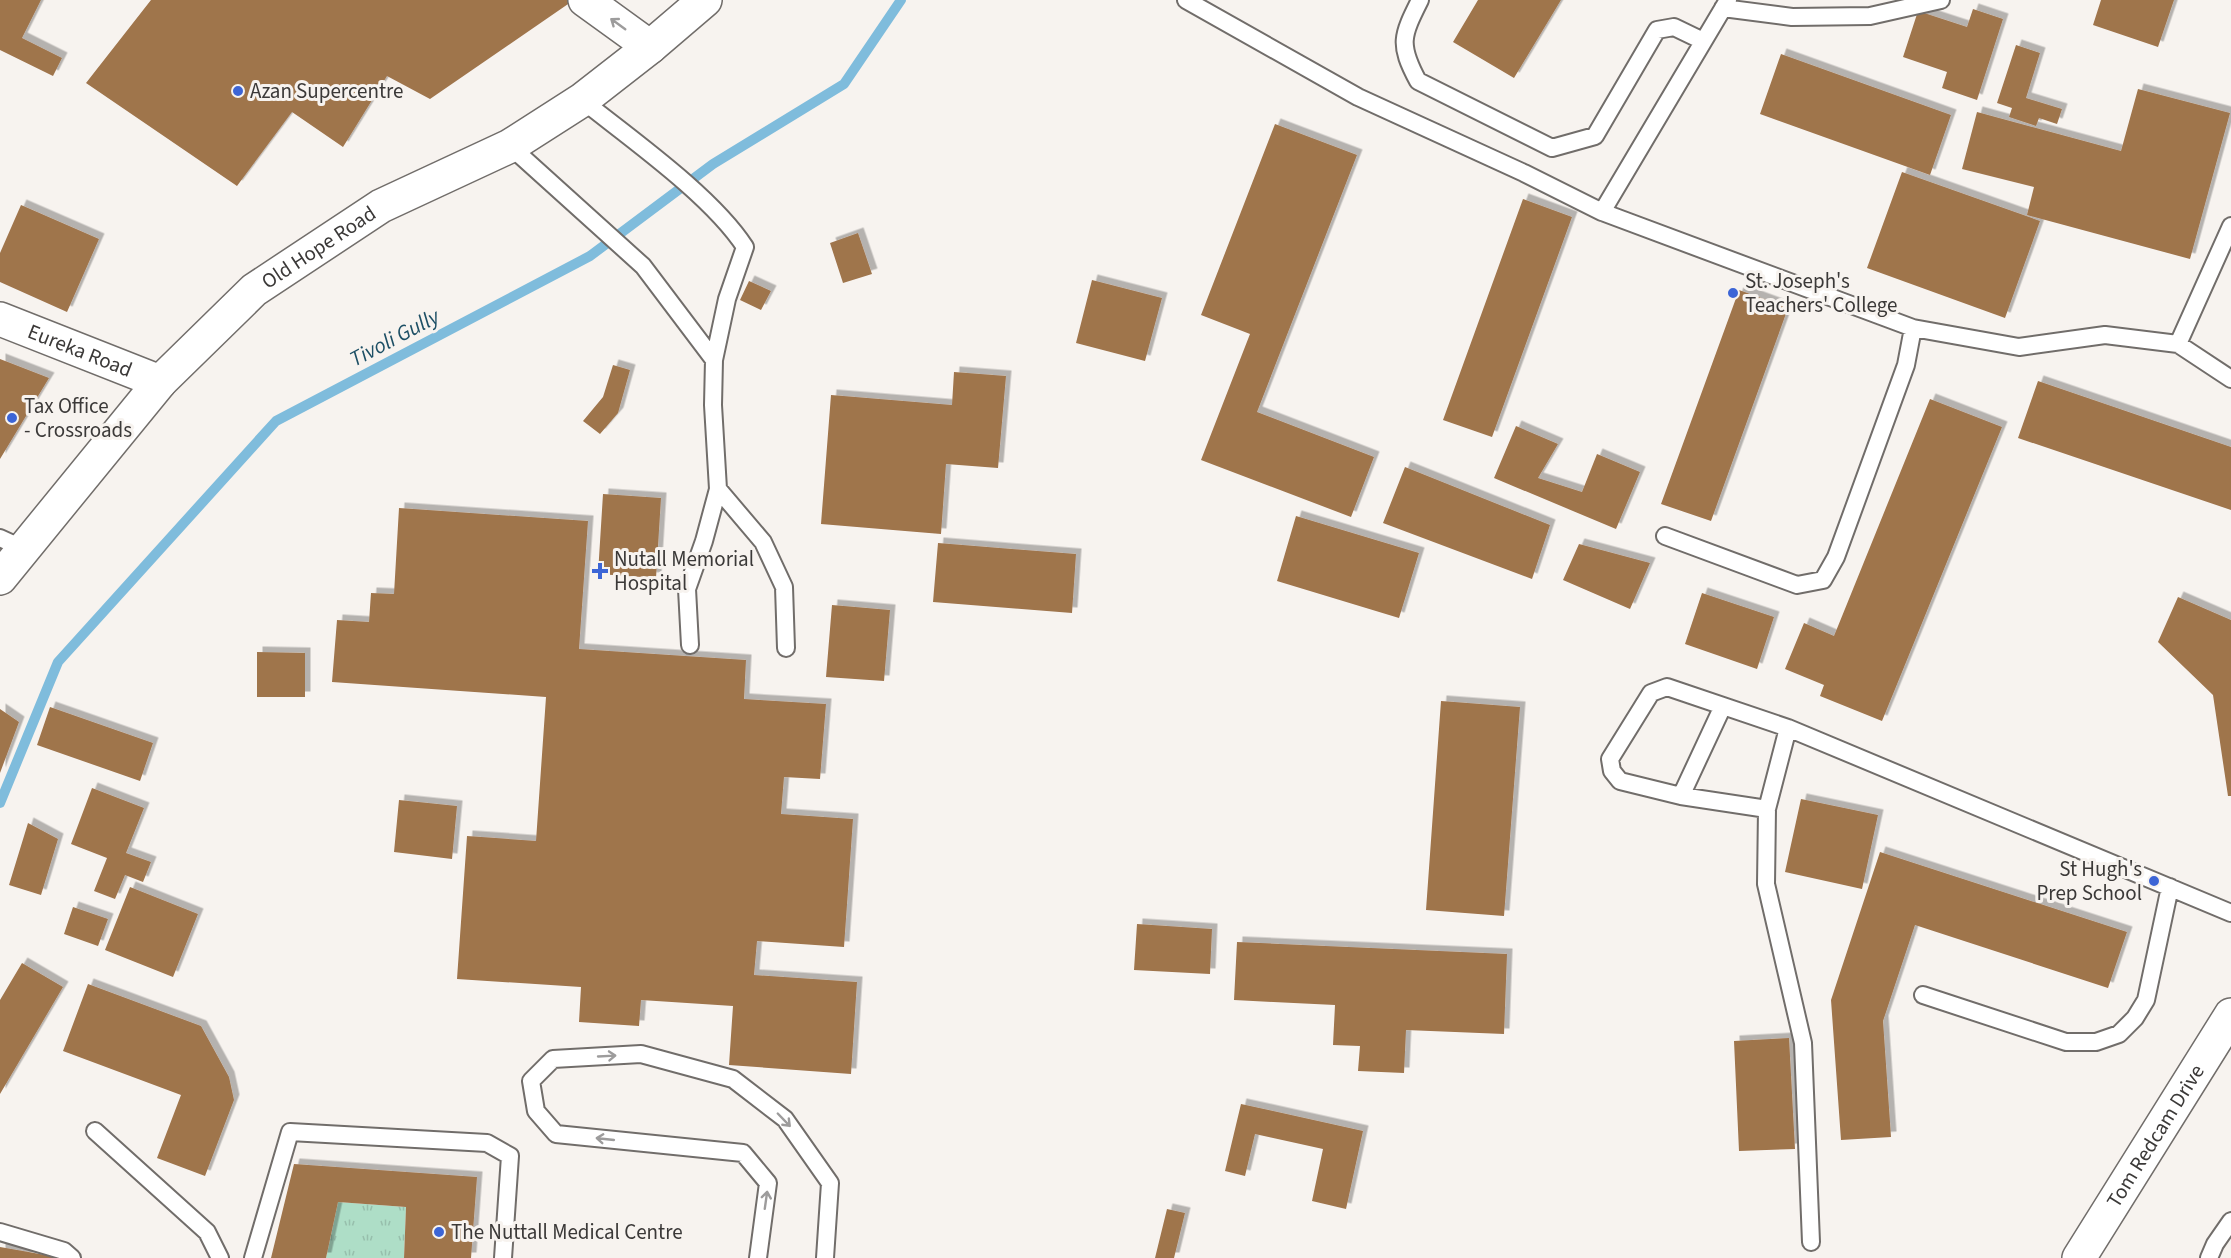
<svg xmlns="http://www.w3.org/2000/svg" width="2231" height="1258" viewBox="0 0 2231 1258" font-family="'Source Sans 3',sans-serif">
  <defs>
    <pattern id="grass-tufts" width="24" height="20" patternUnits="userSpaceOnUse" patternTransform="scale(1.5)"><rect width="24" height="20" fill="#aedec7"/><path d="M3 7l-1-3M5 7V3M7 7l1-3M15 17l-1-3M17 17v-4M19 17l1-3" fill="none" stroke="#97bfac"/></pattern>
    <filter id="shadow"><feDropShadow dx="5.5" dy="-5.5" stdDeviation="0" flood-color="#0004"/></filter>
  </defs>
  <rect width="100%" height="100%" fill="#f7f3ef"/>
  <path fill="url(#grass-tufts)" d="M338,1202L406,1207L404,1258H326Z"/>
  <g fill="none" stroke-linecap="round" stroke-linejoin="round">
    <path stroke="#7fbcdc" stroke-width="10" d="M0,803L58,662L276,421L590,256L713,164L844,84L901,0"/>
  </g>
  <path fill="#9f744c" filter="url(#shadow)" d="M0,0H41L22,38L62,58L53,76L0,50Z
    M151,0H568L571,2L430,99L387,76L343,147L292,112L237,186L86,83Z
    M1478,0H1561L1514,78L1453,42Z
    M2101,0H2174L2158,47L2093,25Z
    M1973,9L2003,19L1977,100L1942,88L1947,72L1903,57L1918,11L1967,27Z
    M2016,45L2040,53L2026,98L2062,109L2057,124L2039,118L2036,126L2009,117L2012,108L1997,103Z
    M1781,54L1951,115L1930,175L1760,114Z
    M2138,89L2230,113L2190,259L2027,215L2034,187L1962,169L1977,112L2121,151Z
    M1275,124L1357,155L1257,412L1374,457L1351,517L1201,460L1250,334L1201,315Z
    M1902,172L2040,221L2005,318L1867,268Z
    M1523,199L1572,217L1492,437L1443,420Z
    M21,205L99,239L67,312L0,282V253Z
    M858,233L872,274L843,283L830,243Z
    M1092,280L1162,298L1145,361L1076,343Z
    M749,281L771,291L761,310L740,300Z
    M1739,290L1788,308L1711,521L1661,504Z
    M0,359L49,378L0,459Z
    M613,365L630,370L618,413L600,434L583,421L603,397Z
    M954,372L1006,376L998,468L946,464L941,534L821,524L831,395L952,405Z
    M2038,381L2231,447V510L2018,438Z
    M1930,399L2002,427L1882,721L1820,696L1824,685L1785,669L1804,623L1834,636Z
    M1516,426L1558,444L1538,478L1582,492L1597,454L1640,472L1616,529L1494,478Z
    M1405,467L1550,525L1532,579L1383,523Z
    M603,494L661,498L656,578L598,574Z
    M399,508L588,521L579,649L746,660L744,699L826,704L820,779L784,777L781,814L853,819L844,947L757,941L754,975L857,982L851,1074L729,1065L733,1006L641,1000L639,1026L579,1022L581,987L457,979L467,836L536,841L546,697L332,682L337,620L369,622L371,593L394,594Z
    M1296,516L1419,553L1399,618L1277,581Z
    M938,543L1076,554L1072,613L933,602Z
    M1579,544L1650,563L1630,609L1563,580Z
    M1702,593L1774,617L1757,669L1685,644Z
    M2178,597L2231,620V796H2228L2213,695L2158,642Z
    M832,605L890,610L884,681L826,677Z
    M257,652L305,653V697H257Z
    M1441,701L1520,707L1504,916L1426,910Z
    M50,707L153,743L140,781L37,745Z
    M0,709L19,722L0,773Z
    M92,788L144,808L126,853L151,862L143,882L125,875L115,899L94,891L107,858L71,844Z
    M1801,799L1878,815L1862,889L1785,872Z
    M399,800L457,806L452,859L394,852Z
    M28,823L58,839L41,895L9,885Z
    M1880,852L2127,932L2108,988L1915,925L1883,1021L1891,1137L1841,1140L1831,1000Z
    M130,887L198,914L173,977L105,950Z
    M73,907L108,919L98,946L64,934Z
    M1137,924L1212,929L1210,974L1134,970Z
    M1237,942L1507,954L1504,1034L1406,1030L1404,1073L1358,1071L1360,1046L1333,1045L1335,1005L1234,1000Z
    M22,963L63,987L0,1094V1000Z
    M88,984L201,1026L229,1077L234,1100L205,1176L157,1158L181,1095L63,1051Z
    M1789,1038L1795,1149L1739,1151L1734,1041Z
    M1241,1104L1363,1131L1346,1209L1312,1201L1323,1149L1255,1134L1245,1176L1225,1171Z
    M294,1164L477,1177L471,1258H404L406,1207L338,1202L326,1258H271Z
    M1167,1209L1185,1213L1174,1258H1155Z
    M0,1247L57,1257V1258H0Z"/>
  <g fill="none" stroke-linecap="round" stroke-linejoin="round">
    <defs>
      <path id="lane" d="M1186,0L1358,97L1524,173L1602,212L1728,0
        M1420,0C1402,36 1398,44 1418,81L1552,148L1595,136L1657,30L1674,27L1703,41
        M1723,8L1792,17L1870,16L1941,0
        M582,100C631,139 712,196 745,247L727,299L714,360L713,405L718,489L704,541L687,589L690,645
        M510,146L643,266L714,360
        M1602,212L1913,328L2019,347L2105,335L2178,344L2231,379
        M2178,344L2231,226
        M718,489L763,542L784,587L786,648
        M1665,536L1797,585L1823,580L1836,557L1906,365L1913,328
        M0,538L24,549
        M1788,728L1767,809L1681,796L1620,781L1612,771L1610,759L1651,693L1667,687L1788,728L2231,913
        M1681,796L1723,706
        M1767,809L1766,884L1803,1043L1811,1242
        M1923,995L2066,1042H2096L2119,1034L2135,1018L2146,1000L2170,887
        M95,1131L207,1232L220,1258
        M0,1232L64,1251L72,1258
        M253,1258L290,1132L487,1143L510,1156L503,1258
        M758,1258L768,1183L743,1153L556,1134L536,1111L531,1081L553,1059L641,1054L733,1079L785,1119L830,1183L825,1258
        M2209,1258L2215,1244L2231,1221"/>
      <path id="street" d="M585,0L650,47"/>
      <g id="secondary">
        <path id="s1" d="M0,319L160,382"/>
        <path id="s2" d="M0,578L160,382L254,290L381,206L510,146L582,100L650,47L705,0"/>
      </g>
      <g id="primary">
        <path id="s3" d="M2079,1258L2231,1015"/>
      </g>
    </defs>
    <use href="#lane" stroke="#716d6a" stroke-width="20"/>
    <use href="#street" stroke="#716d6a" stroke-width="36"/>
    <use href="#secondary" stroke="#716d6a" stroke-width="36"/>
    <use href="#primary" stroke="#716d6a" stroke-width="36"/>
    <use href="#lane" stroke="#fff" stroke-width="16"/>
    <use href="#street" stroke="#fff" stroke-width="33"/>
    <use href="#secondary" stroke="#fff" stroke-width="33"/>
    <use href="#primary" stroke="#fff" stroke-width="33"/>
  </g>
  <defs><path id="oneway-shaft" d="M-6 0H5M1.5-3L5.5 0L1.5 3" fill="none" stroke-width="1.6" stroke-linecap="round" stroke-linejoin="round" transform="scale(1.5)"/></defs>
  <g stroke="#9d9c9c">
    <use href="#oneway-shaft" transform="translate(618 24) rotate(-144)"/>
    <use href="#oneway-shaft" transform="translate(607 1056) rotate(-3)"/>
    <use href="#oneway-shaft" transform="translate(784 1120) rotate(46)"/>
    <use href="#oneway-shaft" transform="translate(605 1139) rotate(-174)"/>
    <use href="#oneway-shaft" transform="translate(766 1200) rotate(-82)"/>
  </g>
  <g fill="#3c65d6" stroke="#f7f3ef" stroke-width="2">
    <circle cx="238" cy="91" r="6"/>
    <circle cx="1733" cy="293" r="6"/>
    <circle cx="12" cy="418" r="6"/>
    <path d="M597 562h6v6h6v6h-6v6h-6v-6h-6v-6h6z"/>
    <circle cx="2154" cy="881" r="6"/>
    <circle cx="439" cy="1232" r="6"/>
  </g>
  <g text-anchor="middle" stroke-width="6" stroke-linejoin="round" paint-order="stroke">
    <g font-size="21" fill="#3b3938" stroke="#f7f3ef" text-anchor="start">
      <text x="250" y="98">Azan Supercentre</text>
      <text x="1745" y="288">St. Joseph's<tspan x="1745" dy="24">Teachers' College</tspan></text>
      <text x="24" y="413">Tax Office<tspan x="24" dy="24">- Crossroads</tspan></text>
      <text x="614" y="566">Nutall Memorial<tspan x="614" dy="24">Hospital</tspan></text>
      <text x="2142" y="876" text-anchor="end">St Hugh's<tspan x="2142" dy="24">Prep School</tspan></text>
      <text x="451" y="1239">The Nuttall Medical Centre</text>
    </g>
    <g font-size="21" fill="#3b3938" stroke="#f7f3ef">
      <text dy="7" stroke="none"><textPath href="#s2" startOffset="462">Old Hope Road</textPath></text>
      <text dy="7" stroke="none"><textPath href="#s1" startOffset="86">Eureka Road</textPath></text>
      <text dy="7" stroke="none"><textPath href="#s3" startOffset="144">Tom Redcam Drive</textPath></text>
    </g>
    <g font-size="22" font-style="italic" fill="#1d4f65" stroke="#f7f3ef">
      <text transform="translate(394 337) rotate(-28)" y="8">Tivoli Gully</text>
    </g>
  </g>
</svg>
